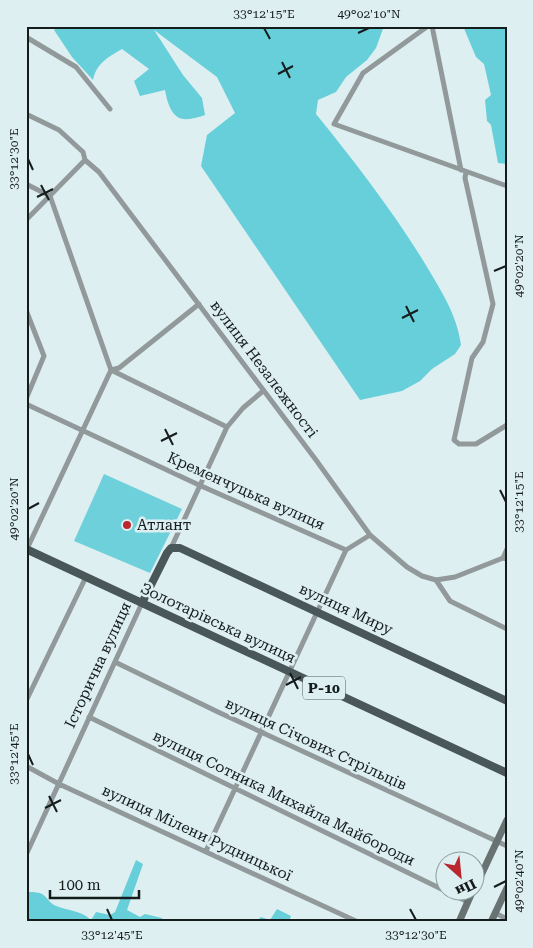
<svg xmlns="http://www.w3.org/2000/svg" width="533" height="948" viewBox="0 0 533 948" font-family="'Roboto Serif',serif">
  <rect width="100%" height="100%" fill="#deeff1"/>
  <path fill="#6ed0da" d="M104,474L182,509L150,573L74,541Z"/>
  <path fill="#66cfda" d="M59,26H384L376,48L367,60L346,77L336,92L318,100L316,114C355,162 392,210 424,262C440,289 457,314 461,345L455,354L432,369L420,381L402,391L360,400L201,166L207,135L235,113L217,77L154,30L183,75L202,98L205,115C199,117 190,120 184,119C171,118 167,101 165,90L140,96L134,81L149,69L122,49C108,57 96,64 93,80L72,57L54,30Z
    M463,26H507V164L498,163L491,125L487,121L485,100L491,95L484,64L476,57Z
    M136,860L143,864L127,910L140,917L145,914L162,918L164,922H26V892C31,892 38,892 42,894C47,897 49,902 54,905C67,911 81,910 91,920L96,912L110,915L115,912Z
    M277,909L291,916L289,922H255L261,917L270,920Z"/>
  <g fill="none" stroke-linecap="round" stroke-linejoin="round">
    <path stroke="#92999a" stroke-width="5" d="M428,26L363,73L334,124L507,186
      M432,26L461,170
      M26,37L76,67L110,109
      M26,114L59,130L83,152L85,160L99,172L316,460L370,535L407,567L422,576L436,580L455,577L503,558L507,559
      M466,172L465,178L493,304L483,342L472,358L454,440L459,444H476L507,425
      M26,184L50,196L111,370L227,427
      M26,220L85,160
      M26,310L44,356L26,399
      M26,404L199,485L346,550
      M171,548L227,427L243,408L263,391
      M26,551L111,370L119,368L199,304
      M503,558L507,549
      M436,580L450,601L507,629
      M115,662L218,712L507,846
      M26,701L86,577
      M89,717L468,902
      M26,766L59,784L358,922
      M206,851L346,550L370,535
      M26,855L142,603
      M495,913L507,919"/>
    <path stroke="#687273" stroke-width="7" d="M476,886L507,820
      M459,922L473,890
      M491,922L507,888"/>
    <path stroke="#4a5758" stroke-width="8" d="M26,549L507,773
      M142,603L167,553L171,548H180L507,701"/>
  </g>
  <path fill="none" stroke="#151c1c" stroke-width="2" d="M264,28L270,39M358,33L369,28M282,62L290,78M278,74L293,66M28,159L33,170M41,185L49,200M37,197L53,189M494,271L506,266M406,306L414,322M402,318L418,310M165,429L173,445M161,441L177,433M500,490L506,502M28,509L39,503M290,673L298,689M286,685L301,677M28,754L33,765M49,796L57,812M45,808L61,800M494,887L506,881M107,909L112,920M410,909L416,920"/>
  <circle fill="#b8282e" stroke="#deeff1" stroke-width="2" cx="127" cy="525" r="5"/>
  <g text-anchor="middle" stroke-width="5" stroke-linejoin="round" paint-order="stroke">
    <rect fill="#deeff1" stroke="#515b5c" stroke-width="1" x="303" y="676.5" width="42" height="23" rx="4"/>
    <g font-size="14" font-weight="bold" fill="#151c1c">
      <text x="324" y="693">Р-10</text>
    </g>
    <g font-size="15" fill="#151c1c" stroke="#deeff1">
      <text transform="translate(264 369) rotate(53)" y="5">вулиця Незалежності</text>
      <text transform="translate(246 491) rotate(24)" y="5">Кременчуцька вулиця</text>
      <text transform="translate(346 609) rotate(25)" y="5">вулиця Миру</text>
      <text transform="translate(218 623) rotate(25)" y="5">Золотарівська вулиця</text>
      <text transform="translate(98 665) rotate(-65)" y="5">Історична вулиця</text>
      <text transform="translate(316 744) rotate(25)" y="5">вулиця Січових Стрільців</text>
      <text transform="translate(284 798) rotate(26)" y="5">вулиця Сотника Михайла Майбороди</text>
      <text transform="translate(197 833) rotate(25)" y="5">вулиця Мілени Рудницької</text>
    </g>
    <g font-size="15" fill="#151c1c" stroke="#deeff1" text-anchor="start">
      <text x="137" y="530">Атлант</text>
    </g>
  </g>
  <rect width="533" height="948" fill="none" stroke="#deeff1" stroke-width="55"/>
  <g transform="translate(460 876) rotate(153)"><circle r="24" fill="#deeff1" stroke="#8e9b9c"/>
  <path d="M0-4L9 19L0 12L-9 19Z" fill="#b8282e"/>
  <text y="-8" font-size="14" font-weight="bold" text-anchor="middle" fill="#151c1c">Пн</text>
  </g>
  <path d="M50 890v8h89v-8" fill="none" stroke="#151c1c" stroke-width="2.5"/>
  <text x="58" y="890" font-size="15" fill="#151c1c" stroke="#deeff1" stroke-width="4" paint-order="stroke">100 m</text>
  <rect x="28" y="28" width="478" height="892" fill="none" stroke="#151c1c" stroke-width="2"/>
  <g font-size="12" text-anchor="middle" fill="#151c1c">
    <text x="264" y="18">33°12'15"E</text>
    <text x="369" y="18">49°02'10"N</text>
    <text transform="translate(14 159) rotate(-90)" y="4">33°12'30"E</text>
    <text transform="translate(519 266) rotate(-90)" y="4">49°02'20"N</text>
    <text transform="translate(519 502) rotate(-90)" y="4">33°12'15"E</text>
    <text transform="translate(14 509) rotate(-90)" y="4">49°02'20"N</text>
    <text transform="translate(14 754) rotate(-90)" y="4">33°12'45"E</text>
    <text transform="translate(519 881) rotate(-90)" y="4">49°02'40"N</text>
    <text x="112" y="939">33°12'45"E</text>
    <text x="416" y="939">33°12'30"E</text>
  </g>
</svg>
